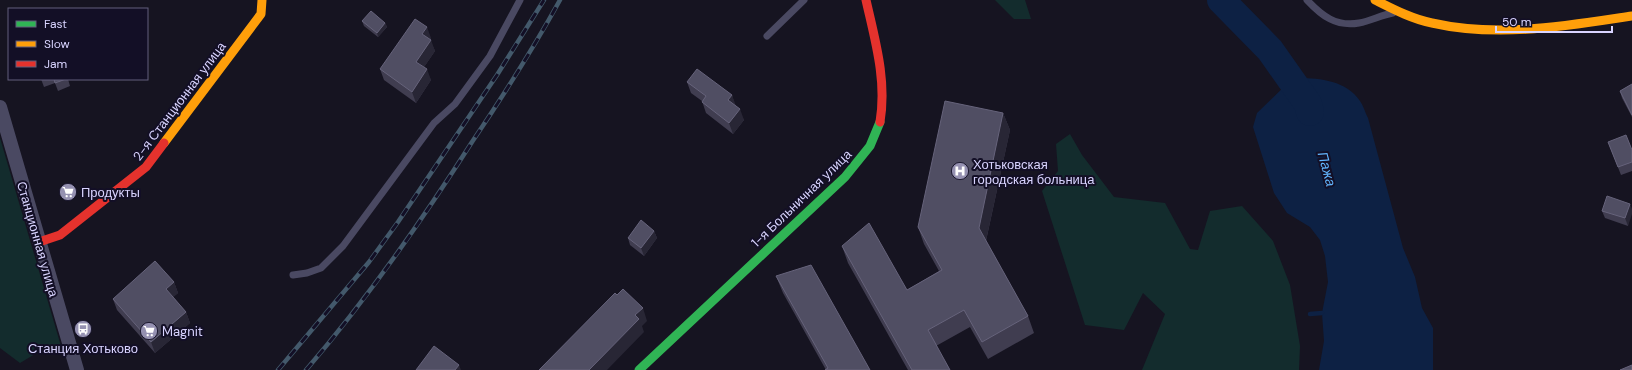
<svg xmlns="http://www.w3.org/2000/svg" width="1632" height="370" viewBox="0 0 1632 370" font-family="'DM Sans',sans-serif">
  <rect width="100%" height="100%" fill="#161421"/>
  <path fill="#132c2d" d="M995,0H1025L1031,19H1014Z
    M1070,134L1082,155L1114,197L1165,203L1190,249L1198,250L1210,211L1242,206L1273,241L1290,285L1300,346L1299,370H1142L1165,314L1143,293L1124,330L1085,325L1042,191L1058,171L1056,144Z
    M0,138L63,353L45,348L20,363L0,348Z"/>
  <path fill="#0d2144" d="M1299,78C1320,78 1347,81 1360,101C1363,105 1365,112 1368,118L1403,248L1415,277L1422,308L1433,328V370H1319L1324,341L1322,313L1328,282L1325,256L1320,240L1310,227L1287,213L1274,193L1253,127L1257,113L1291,80Z"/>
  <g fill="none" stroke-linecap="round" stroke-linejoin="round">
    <path stroke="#0d2144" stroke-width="4.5" d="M1310,314L1322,313"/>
    <path stroke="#0d2144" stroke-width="28" d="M1221,0L1270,50L1308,104L1310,112"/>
    <path stroke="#4a4962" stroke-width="7" d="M1307,0C1322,16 1336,27 1359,23C1371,21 1381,15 1393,13
      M767,36L804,0
      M293,275L307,273L321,268L343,246L434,123L455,104L490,56L520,0"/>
    <path stroke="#4a4962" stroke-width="14" d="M0,107L77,370"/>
    <path stroke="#30b455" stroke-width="9" d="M639,370L845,177L870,146L880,122"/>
    <path stroke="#ff9f0a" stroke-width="9" d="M1375,0C1393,9 1412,19 1432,23C1498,38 1566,26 1632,16
      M164,143L261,14L262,0"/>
    <path stroke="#e5322d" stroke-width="9" d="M866,0C875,40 887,80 880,122
      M39,242L60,235L146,167L164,143"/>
    <defs>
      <path id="rail" d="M278,370L369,262L398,222L497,75L544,0
        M306,370C368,298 421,222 472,142C503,96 533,49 560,0"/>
    </defs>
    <use href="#rail" stroke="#43596b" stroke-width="4.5"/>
    <use href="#rail" stroke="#130f26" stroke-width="3" stroke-dasharray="9" stroke-linecap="butt"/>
  </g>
  <path fill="#403d50" d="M362,21L385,23L387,27L378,37L364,26Z
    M431,38L430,40L435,51L424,67L431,80L416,103L384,80L380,69Z
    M41,79H68L70,86L58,91L55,83L44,87Z
    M687,82L732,95L735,106L744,120L733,134L706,113L702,101L691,93Z
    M1632,84V117L1622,98L1620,91Z
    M1003,113L1010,130L986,241L1028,316L1034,333L988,359L970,327L936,346L950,370H908L848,263L842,246L907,290L939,271L924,244L918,227Z
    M1608,142L1632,150V171L1621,175Z
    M1630,204L1628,226L1605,218L1602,211Z
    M654,231L657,238L644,256L630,245L628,238Z
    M776,276L870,370H826L783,293Z
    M174,282L178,293L173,297L186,312L190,323L155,353L117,310L113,299Z"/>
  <path fill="#282635" d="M385,23L387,27L378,37L377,33Z
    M427,27L431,38L426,45L422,34Z
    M431,40L435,51L420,73L416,62Z
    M427,69L431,80L416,103L412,92Z
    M732,95L736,106L728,100Z
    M740,109L744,120L733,134L729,123Z
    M1003,113L1010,130L985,245L979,228Z
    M1630,204L1632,209V214L1628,226L1625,218Z
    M654,231L657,238L644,256L641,248Z
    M174,282L178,293L170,300L166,289Z
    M643,308L647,321L642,326L644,332L607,370H589L635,315Z
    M186,312L190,323L155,353L151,342Z
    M459,365L461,370H455Z"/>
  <path fill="#504e63" stroke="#66637b" d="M371,11L385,23L377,33L362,21Z
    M415,19L427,27L422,34L431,40L416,62L427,69L412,92L380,69Z
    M697,69L732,95L728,100L740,109L729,123L702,102L706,96L687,82Z
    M54,79H66L55,83Z
    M1632,84V115L1620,91Z
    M945,101L1003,113L979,228L1028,316L982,342L964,310L928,330L950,370H912L842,246L869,223L907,290L942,270L918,227Z
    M1626,135L1632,150V162L1618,167L1608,142Z
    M1607,196L1630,204L1625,218L1602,211Z
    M641,220L654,231L641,248L628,238Z
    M155,261L174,282L166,289L186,312L151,342L113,299Z
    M811,265L870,370H825L828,368L776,276Z
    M623,289L643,308L635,315L639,319L589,370H539L615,293L617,295Z
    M434,346L459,365L455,370H416Z
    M1632,365V370H1620Z"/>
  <defs>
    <symbol id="hospital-disc" viewBox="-11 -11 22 22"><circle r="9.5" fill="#9591b1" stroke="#130f26"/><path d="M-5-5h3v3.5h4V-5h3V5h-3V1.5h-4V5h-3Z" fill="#fff"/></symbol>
    <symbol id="supermarket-disc" viewBox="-11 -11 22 22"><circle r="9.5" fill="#9591b1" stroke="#130f26"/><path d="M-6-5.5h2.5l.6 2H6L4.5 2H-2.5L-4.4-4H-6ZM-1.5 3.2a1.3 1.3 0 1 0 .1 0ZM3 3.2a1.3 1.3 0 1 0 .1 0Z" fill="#fff"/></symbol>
    <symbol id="bus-disc" viewBox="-11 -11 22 22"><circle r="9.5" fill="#9591b1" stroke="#130f26"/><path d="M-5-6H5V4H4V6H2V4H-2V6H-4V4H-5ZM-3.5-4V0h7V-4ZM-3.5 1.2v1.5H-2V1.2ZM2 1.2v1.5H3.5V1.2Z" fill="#fff"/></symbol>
  </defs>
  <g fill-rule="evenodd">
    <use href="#hospital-disc" x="950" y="161" width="20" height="20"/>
    <use href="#supermarket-disc" x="58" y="182" width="20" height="20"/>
    <use href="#bus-disc" x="73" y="319" width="20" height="20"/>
    <use href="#supermarket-disc" x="139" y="321" width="20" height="20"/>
  </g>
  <g text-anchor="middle" stroke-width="4" stroke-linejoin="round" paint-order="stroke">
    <g font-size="13" fill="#d9d4ff" stroke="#130f26">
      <text transform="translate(179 101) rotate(-53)" y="5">2-я Станционная улица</text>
      <text transform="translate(801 198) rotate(-44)" y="5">1-я Больничная улица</text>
      <text transform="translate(38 239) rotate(74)" y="5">Станционная улица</text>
    </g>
    <g font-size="13" fill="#d9d4ff" stroke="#130f26" text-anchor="start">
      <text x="973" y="169">Хотьковская<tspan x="973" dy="15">городская больница</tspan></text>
      <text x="81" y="197">Продукты</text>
      <text x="162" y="336">Magnit</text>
      <text x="83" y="353" text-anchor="middle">Станция Хотьково</text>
    </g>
    <g font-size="14" font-style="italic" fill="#62b6ff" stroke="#130f26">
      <text transform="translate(1327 169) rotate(75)" y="5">Пажа</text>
    </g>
  </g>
  <rect x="8" y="8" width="140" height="72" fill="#130f26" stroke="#625e7d"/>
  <rect x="16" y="21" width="20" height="6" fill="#30b455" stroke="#625e7d"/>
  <text x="44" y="28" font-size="12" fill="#d9d4ff">Fast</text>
  <rect x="16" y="41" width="20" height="6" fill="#ff9f0a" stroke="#625e7d"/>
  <text x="44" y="48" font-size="12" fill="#d9d4ff">Slow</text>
  <rect x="16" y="61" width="20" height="6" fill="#e5322d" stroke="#625e7d"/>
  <text x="44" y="68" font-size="12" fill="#d9d4ff">Jam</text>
  <path d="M1496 26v6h116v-6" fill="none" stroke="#d9d4ff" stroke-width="2"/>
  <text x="1502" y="26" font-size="12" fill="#d9d4ff" stroke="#130f26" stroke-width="3" paint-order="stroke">50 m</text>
</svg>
